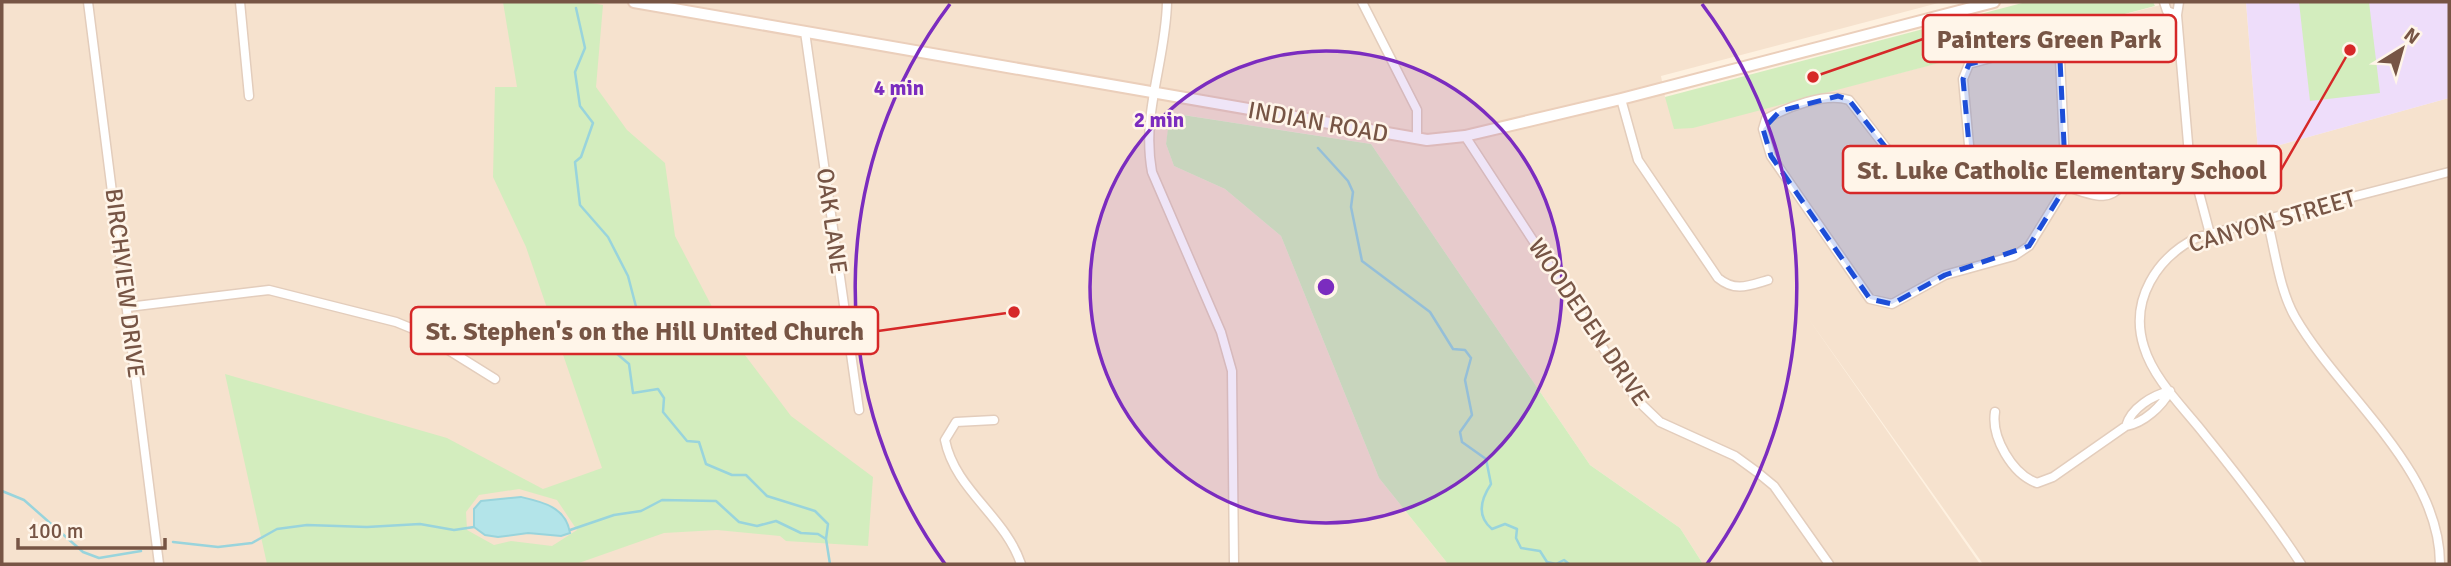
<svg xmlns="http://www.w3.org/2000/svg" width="2451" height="566" viewBox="0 0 2451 566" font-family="Signika,sans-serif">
  <rect width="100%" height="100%" fill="#fef1e0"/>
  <path fill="#f6e2ce" d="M2,2H1942L1661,76L1665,97L1693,127L2172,2H2246L2258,151L2449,98V564H1983L1808,318L1980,564H1703L1680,528L1590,465L1371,144L1171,113L1166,144L1174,166L1225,189L1281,236L1379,478L1448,564H2Z"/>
  <path fill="#eeddfa" d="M2246,2H2449V98L2258,151Z"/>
  <path fill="#d3edbe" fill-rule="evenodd" d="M503,2H585L603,5L596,87L627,130L665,163L675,236L720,322L791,416L873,477L868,546L786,541L780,536L717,530L664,533L576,564H267L225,374L447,438L543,489L602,468L526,247L493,177L495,87H517ZM519,489L557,500L577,530L552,546L511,541L494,545L467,530L466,512L479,495Z
    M2026,2H2153L2155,6L1693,128L1674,129L1665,97Z
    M2299,2H2369L2380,93L2310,101Z
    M1170,113L1371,144L1590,465L1680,528L1703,564H1448L1379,478L1281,236L1225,189L1174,166L1166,144Z"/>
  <path fill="#b3e4e9" stroke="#99d4dc" stroke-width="2" d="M521,497C543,502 566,507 570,533L561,536L528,533L498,537L485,535L474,527V509L481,501Z"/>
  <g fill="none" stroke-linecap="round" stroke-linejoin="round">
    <path stroke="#99d4dc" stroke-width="2.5" d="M576,8L585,48L575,72L580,106L593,123L581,157L575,162L580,205L608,237L628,276L640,322L635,333H618L611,337L609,347L629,364L633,393L658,389L664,398L663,412L687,441L699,442L706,464L732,475H746L767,496L815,511L828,524L826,539
      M1318,148L1348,181L1353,192L1351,207L1362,261L1430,312L1453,349L1465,350L1471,358L1465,380L1472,415L1460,432L1462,442L1486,459L1491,484C1481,499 1476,516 1492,529L1505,524L1517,529L1516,538L1521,548L1540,551L1547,562L1556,564L1564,560L1569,564
      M2,491L24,500L83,552L99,558L141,551
      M570,530L614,515L641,511L662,500L716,501L739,522L757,526L776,521L801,533L818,534L826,539L830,564
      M173,542L218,547L252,543L277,529L307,525L367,527L420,524L454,530L474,527"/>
    <defs>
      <path id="street" d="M88,2L159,564
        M240,2L249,96
        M1167,2C1166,60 1141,113 1152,172L1221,332L1232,371L1234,564
        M1362,2L1417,110V139
        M2164,2L2167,11L2177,15
        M2179,2L2177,15L2189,155L2210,234
        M805,32L859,410
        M2037,45C2049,46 2056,48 2060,59L2066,186L2029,246L2014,256L1945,275L1892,304L1870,299L1771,156L1763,129L1766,119C1787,107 1826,92 1849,100L1908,176C1931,184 1956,174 1970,156L1963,79L1969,64Z
        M1621,99L1638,160L1718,278C1735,292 1748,286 1768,280
        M1465,136L1637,400L1660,422L1735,456L1757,472L1774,486L1829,564
        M2066,186C2118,206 2106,193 2146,170C2158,163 2175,160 2189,155
        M2267,219C2275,250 2279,289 2295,317C2340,395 2440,469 2440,564
        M128,307L269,290L396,322L418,331L495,379
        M1995,412C1991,437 2012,474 2037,483L2053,477L2126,426C2144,423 2162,406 2170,391
        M994,420L956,422L945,440C955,490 1005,516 1021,564
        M2126,426C2131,408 2153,395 2170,391
        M2301,564C2272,519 2239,477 2205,435C2184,408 2154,380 2144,347C2129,300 2157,257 2198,237L2449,172"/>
      <path id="secondary" d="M634,2L1427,140L1465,136L1621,99L1994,2"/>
    </defs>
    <use href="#street" stroke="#e3cdbc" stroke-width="11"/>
    <use href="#secondary" stroke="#ebcfbb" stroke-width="14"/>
    <use href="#street" stroke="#fff" stroke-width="8"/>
    <use href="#secondary" stroke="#fff" stroke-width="10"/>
  </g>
  <path fill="#1d4ed8" fill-opacity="0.2" stroke="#1d4ed8" stroke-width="5" stroke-dasharray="14 9" stroke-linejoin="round" d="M2047,45L2060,59L2066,186L2029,246L1945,275L1892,304L1870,299L1771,156L1763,129L1780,111L1838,96L1849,100L1908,176L1922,181L1960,170L1970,156L1963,79L1969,64Z"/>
  <circle cx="1326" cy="287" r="236" fill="#7b2cbf" fill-opacity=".12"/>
  <g fill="none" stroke="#7b2cbf" stroke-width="3.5">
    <circle cx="1326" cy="287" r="236"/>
    <path d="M945 564A471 471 0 0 1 950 4M1702 4A471 471 0 0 1 1707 564"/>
  </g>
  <g text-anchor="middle" stroke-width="5" stroke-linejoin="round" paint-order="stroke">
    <g font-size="24" fill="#775545" stroke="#fff5e9">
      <text transform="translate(1318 122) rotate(10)" y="8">INDIAN ROAD</text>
      <text transform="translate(832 221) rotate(82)" y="8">OAK LANE</text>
      <text transform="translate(2272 221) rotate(-16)" y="8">CANYON STREET</text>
      <text transform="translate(125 283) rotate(83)" y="8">BIRCHVIEW DRIVE</text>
      <text transform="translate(1589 322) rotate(56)" y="8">WOODEDEN DRIVE</text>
    </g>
  </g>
  <circle cx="1326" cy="287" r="10" fill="#7b2cbf" stroke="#fff5e9" stroke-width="3.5"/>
  <g font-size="21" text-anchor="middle" font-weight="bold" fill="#7b2cbf" stroke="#fff5e9" stroke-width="5" stroke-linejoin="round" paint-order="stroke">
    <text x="899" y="95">4 min</text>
    <text x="1159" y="127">2 min</text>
  </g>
  <path fill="none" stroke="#d62828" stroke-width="2.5" d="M1813 77L1923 39M2350 50L2281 170M1014 312L878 331"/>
  <g fill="#d62828" stroke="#fff5e9" stroke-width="2.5">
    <circle cx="1813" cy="77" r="7"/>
    <circle cx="2350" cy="50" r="7"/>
    <circle cx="1014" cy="312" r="7"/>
  </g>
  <g fill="#fff5e9" stroke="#d62828" stroke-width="2.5">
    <rect x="1923" y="15" width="253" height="47" rx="7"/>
    <rect x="1843" y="146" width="438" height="47" rx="7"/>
    <rect x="411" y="307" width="467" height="47" rx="7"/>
  </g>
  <g font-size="26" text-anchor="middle" font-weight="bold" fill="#775545">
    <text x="2049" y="48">Painters Green Park</text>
    <text x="2062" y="179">St. Luke Catholic Elementary School</text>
    <text x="645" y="340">St. Stephen's on the Hill United Church</text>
  </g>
  <rect width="2451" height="566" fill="none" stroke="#775545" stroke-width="7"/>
  <g transform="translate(2402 49) rotate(37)" stroke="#fff5e9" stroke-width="5" paint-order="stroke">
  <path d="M0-5L12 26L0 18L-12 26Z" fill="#775545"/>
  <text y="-10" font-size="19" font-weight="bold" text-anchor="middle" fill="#775545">N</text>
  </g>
  <path d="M18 538v10h147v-10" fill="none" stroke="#775545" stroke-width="3.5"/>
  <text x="28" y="538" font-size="21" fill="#775545" stroke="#fff5e9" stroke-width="5" paint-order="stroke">100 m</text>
</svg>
